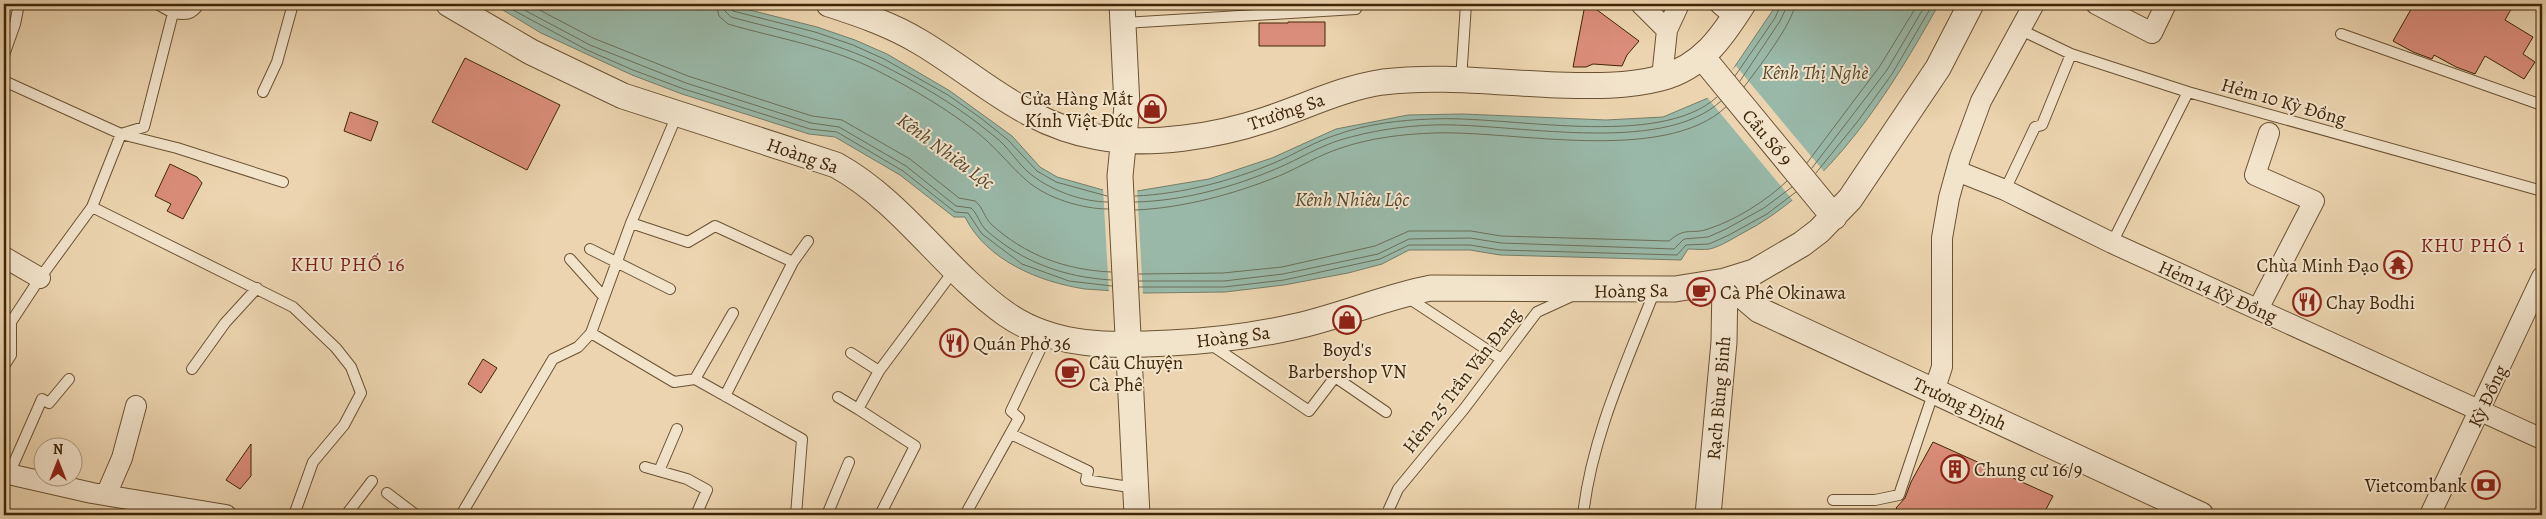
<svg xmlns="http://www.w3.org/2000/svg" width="2546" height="519" viewBox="0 0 2546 519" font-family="Alegreya,serif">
  <rect width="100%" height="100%" fill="#ebd4af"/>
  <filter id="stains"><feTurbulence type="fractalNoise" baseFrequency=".004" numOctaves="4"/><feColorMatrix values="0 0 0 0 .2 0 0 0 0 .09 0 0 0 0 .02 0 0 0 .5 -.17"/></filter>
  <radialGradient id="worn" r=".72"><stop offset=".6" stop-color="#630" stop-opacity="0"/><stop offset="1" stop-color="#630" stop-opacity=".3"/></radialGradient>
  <path fill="#99b8a8" stroke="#757e68" d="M493,4H726L817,27L855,40L887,54L950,91L1012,136L1040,167L1057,177L1103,190L1137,191L1209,179L1272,158L1336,129L1408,115L1463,114L1606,120L1663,117L1708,98L1723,84L1777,4H1939C1891,90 1831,188 1741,234C1732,239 1721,246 1710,249C1703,250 1695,249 1688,249L1681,260L1500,255L1470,250H1409L1382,264L1348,273L1284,285L1225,292L1145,293L1085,289C1039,282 986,260 965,217H954L900,175L835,137L809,134L682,94L632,75L541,33Z"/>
  <path fill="#ebd4af" d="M1736,66L1826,174L1795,203L1706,96Z
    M1103,188H1137L1143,295L1109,293Z"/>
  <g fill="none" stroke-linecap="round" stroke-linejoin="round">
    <path stroke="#6c6f58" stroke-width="1" d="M502,4L587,50L633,70L684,89L810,129L837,132L903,171L955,212L968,213L982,234L1022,264L1069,281L1112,286
      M513,4L590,45L686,83L811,123L839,127L906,166L956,206L971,208C978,214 979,223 986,230C1022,262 1063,277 1111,280
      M528,4L593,38L688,76L812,116L842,120L910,159L959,198L975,201C983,207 984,217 991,224C1025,255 1065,270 1111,272
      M716,4L719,16L728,24C779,39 833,47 880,72C913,89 945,108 974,130C994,145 1008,164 1026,180C1046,198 1082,209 1108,209
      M723,4L725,11L731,17C782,31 834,41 882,65C916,82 949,101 979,124C987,131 998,138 1005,146C1014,156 1022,168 1033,176C1053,191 1083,202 1108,202
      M729,4L733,11L815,32L853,45L884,59L948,95L982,119L1008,140L1037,171L1056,182L1107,196
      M1735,76L1775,18L1781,4
      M1740,81L1780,21L1788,4
      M1744,87C1756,71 1794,22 1795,4
      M1807,163L1880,66L1918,4
      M1812,168L1887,70L1926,4
      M1816,173L1858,121L1892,74L1933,4
      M1135,196C1182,194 1231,181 1274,163C1295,154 1314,142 1336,135C1366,124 1400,120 1432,119C1508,115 1659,150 1717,97
      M1135,202C1183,201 1234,187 1278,168C1299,159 1318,147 1340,140C1370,131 1402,126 1433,125C1510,122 1661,157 1721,101
      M1135,210C1184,208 1234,194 1279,176C1300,167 1319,155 1341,148C1370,138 1403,134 1434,133C1513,130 1664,165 1726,107
      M1139,274L1223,273L1282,267L1375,246L1409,231H1471L1501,236L1669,241C1686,226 1691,235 1708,229C1736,220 1766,201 1787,181
      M1139,281H1224L1283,274L1378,254L1409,239L1470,238L1501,243L1674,249L1684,239L1708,237L1726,229L1764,208L1792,187
      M1139,287H1224L1284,280L1380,259L1409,245H1470L1500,250L1677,255L1686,245L1709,244L1729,235L1767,214L1796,192"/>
  </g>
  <path fill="#da8d7a" stroke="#402608" d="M1589,4L1639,41L1627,55L1622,66L1593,64L1586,67H1573L1584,10Z
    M2414,4H2514L2505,20L2533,37L2523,54L2535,62L2524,79L2485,56L2475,74L2456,67L2434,55L2432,59L2413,52L2393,41Z
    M1288,22H1325V46H1259V23H1288Z
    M465,58L560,105L527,170L432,122Z
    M350,112L378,122L371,141L344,131Z
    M170,164L197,177L202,183L183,219L167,211L171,204L155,196Z
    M483,359L497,368L481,393L468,384Z
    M1933,442L2053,496L2043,515H1902L1896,508L1905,498L1911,482Z
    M251,444V476L240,489L226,480Z"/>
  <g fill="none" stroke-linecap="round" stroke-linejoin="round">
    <defs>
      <path id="service" d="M173,13C186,15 192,15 199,4
        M1124,23L1356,9
        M2021,30L2071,54L2188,92L2542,191
        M2341,34L2542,105
        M4,55L15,24L19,4
        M1461,80L1466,4
        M4,81L121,134L177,148L283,182
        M263,92L277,62L293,4
        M2005,190L2035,127L2042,125L2071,54
        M92,207L293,307L336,348L351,367L361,393L344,425L313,462L294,515
        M631,223L688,242L715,226L793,262
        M2112,243L2188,92
        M590,249L670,289
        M570,259L604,297
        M1407,297L1501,359
        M591,333L674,382L695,379L802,439L796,515
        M1210,344L1309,411L1335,377L1386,412
        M851,353L879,371
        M4,366L11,355V322L40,278L92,207L121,134L144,127L173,13L157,4
        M192,369L225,323L257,288
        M695,379L733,313
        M725,396L793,262L808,241
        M838,397L858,409
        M1011,434L1088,471L1086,480L1135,488
        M645,467L687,479L707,490L696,515
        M659,471L677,429
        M9,474L42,399L49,403L69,379
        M387,493L416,515
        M1833,500H1875L1899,495L1934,391
        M346,515L372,481
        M461,515L553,359L578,347L591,333L631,223L677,115
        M827,515L849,462
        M880,515L915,446L858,409L879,371L955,269
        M965,515L1019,418L1011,411L1047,335
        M1389,515V509L1398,489L1464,409L1537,312L1572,296
        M1583,515C1592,436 1626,364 1655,290"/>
      <path id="minor" d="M1641,4L1667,30
        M1720,4L1735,17
        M2096,4L2152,33L2166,4
        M1662,78L1667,30L1679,4
        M1957,171L2005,190L2112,243L2542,439
        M4,257L40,278
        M2258,309L2314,201L2255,175L2269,133
        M1934,391L1942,367V238L1949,198L1960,158L1981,101L2034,4
        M4,473L92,493L226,515
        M106,495L122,458L136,406
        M2430,515L2542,277"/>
      <path id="tertiary" d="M449,4L531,52L623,96L836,165C903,202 944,270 1006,314C1055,348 1112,346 1170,343C1211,341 1253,336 1293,327C1340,317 1384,297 1431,288L1675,289L1725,281L1754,272L1802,244L1819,231L1850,199L1938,68L1971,4
        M829,4C860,14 892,25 920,42C982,79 1024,124 1098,137C1149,147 1217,136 1265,120C1305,107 1342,88 1383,82C1440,75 1500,83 1557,85C1592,86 1627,87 1661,78C1702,67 1722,37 1743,4
        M1122,4L1127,106L1120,176L1137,515
        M1703,58L1834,217
        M1725,281L1759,310L2201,515
        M1708,515L1724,342L1725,281"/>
    </defs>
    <use href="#service" stroke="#6b5232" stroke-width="12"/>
    <use href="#minor" stroke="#6b5232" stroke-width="22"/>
    <use href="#tertiary" stroke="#6b5232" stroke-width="27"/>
    <use href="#service" stroke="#f2e3cb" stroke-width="10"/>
    <use href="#minor" stroke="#f2e3cb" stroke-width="20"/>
    <use href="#tertiary" stroke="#f2e3cb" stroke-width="25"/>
  </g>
  <defs>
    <symbol id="shop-ring" viewBox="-11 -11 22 22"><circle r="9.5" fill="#f2e3cb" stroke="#8f2418" stroke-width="1.5"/><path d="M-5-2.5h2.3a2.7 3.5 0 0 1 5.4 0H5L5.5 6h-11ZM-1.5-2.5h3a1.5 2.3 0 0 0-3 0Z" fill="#8f2418"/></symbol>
    <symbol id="temple-ring" viewBox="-11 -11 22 22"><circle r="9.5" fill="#f2e3cb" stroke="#8f2418" stroke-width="1.5"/><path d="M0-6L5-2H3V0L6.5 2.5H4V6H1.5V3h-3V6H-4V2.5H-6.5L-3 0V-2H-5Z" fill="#8f2418"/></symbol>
    <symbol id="cafe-ring" viewBox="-11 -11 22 22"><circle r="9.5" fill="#f2e3cb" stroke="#8f2418" stroke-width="1.5"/><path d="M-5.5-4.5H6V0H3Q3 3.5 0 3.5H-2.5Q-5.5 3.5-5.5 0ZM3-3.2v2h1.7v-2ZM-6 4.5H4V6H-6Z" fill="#8f2418"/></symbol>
    <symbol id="restaurant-ring" viewBox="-11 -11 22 22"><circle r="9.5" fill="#f2e3cb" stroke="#8f2418" stroke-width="1.5"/><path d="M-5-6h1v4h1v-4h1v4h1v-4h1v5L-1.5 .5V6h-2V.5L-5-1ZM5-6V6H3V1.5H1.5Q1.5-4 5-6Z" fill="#8f2418"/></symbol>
    <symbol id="building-ring" viewBox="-11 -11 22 22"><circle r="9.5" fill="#f2e3cb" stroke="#8f2418" stroke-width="1.5"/><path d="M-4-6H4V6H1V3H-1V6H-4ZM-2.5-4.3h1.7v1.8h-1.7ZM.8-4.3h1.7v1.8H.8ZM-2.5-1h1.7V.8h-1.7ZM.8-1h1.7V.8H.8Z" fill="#8f2418"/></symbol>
    <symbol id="bank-ring" viewBox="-11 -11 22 22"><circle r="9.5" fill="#f2e3cb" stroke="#8f2418" stroke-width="1.5"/><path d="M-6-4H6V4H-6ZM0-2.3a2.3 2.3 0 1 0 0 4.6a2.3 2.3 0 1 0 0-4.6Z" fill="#8f2418"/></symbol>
  </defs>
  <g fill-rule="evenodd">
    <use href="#shop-ring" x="1136" y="93" width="32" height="32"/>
    <use href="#temple-ring" x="2382" y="249" width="32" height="32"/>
    <use href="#cafe-ring" x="1685" y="276" width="32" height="32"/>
    <use href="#restaurant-ring" x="2291" y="286" width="32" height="32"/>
    <use href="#shop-ring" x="1331" y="304" width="32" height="32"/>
    <use href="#restaurant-ring" x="938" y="327" width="32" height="32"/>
    <use href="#cafe-ring" x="1054" y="357" width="32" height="32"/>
    <use href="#building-ring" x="1939" y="453" width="32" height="32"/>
    <use href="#bank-ring" x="2470" y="469" width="32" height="32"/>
  </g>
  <g text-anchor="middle" stroke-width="4" stroke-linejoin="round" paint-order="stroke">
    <g font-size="19" fill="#402608" stroke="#f2e3cb" text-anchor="start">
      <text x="1133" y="105" text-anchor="end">Cửa Hàng Mắt<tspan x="1133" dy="22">Kính Việt Đức</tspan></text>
      <text x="2379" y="272" text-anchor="end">Chùa Minh Đạo</text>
      <text x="1720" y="299">Cà Phê Okinawa</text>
      <text x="2326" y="309">Chay Bodhi</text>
      <text x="973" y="350">Quán Phở 36</text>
      <text x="1347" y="356" text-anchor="middle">Boyd's<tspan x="1347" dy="22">Barbershop VN</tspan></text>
      <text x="1089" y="369">Câu Chuyện<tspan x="1089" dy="22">Cà Phê</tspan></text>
      <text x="1974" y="476">Chung cư 16/9</text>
      <text x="2467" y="492" text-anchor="end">Vietcombank</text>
    </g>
    <g font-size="19" fill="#402608" stroke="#f2e3cb">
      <text transform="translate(2284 101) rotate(16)" y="7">Hẻm 10 Kỳ Ðồng</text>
      <text transform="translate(1286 111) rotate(-19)" y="7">Trường Sa</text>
      <text transform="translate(1768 137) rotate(50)" y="7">Cầu Số 9</text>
      <text transform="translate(803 155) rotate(19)" y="7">Hoàng Sa</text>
      <text transform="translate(1631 290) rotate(-1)" y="7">Hoàng Sa</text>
      <text transform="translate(2218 291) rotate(24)" y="7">Hẻm 14 Kỳ Ðồng</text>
      <text transform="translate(1233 336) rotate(-7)" y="7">Hoàng Sa</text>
      <text transform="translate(1461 380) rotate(-52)" y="7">Hẻm 25 Trần Văn Đang</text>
      <text transform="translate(2487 396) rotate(-65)" y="7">Kỳ Ðồng</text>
      <text transform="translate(1718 398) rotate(-85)" y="7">Rạch Bùng Binh</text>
      <text transform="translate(1960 403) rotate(25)" y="7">Trương Định</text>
    </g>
    <g font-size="20" font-style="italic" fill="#564a30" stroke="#f2e3cb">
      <text x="1815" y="79">Kênh Thị Nghè</text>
      <text transform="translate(946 151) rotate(36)" y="7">Kênh Nhiêu Lộc</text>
      <text x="1352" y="206">Kênh Nhiêu Lộc</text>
    </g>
    <g font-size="20" letter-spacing="1" fill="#7a1f14" stroke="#f2e3cb">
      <text x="2473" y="252">KHU PHỐ 1</text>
      <text x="348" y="271">KHU PHỐ 16</text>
    </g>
  </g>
  <rect width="2546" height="519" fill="none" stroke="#ebd4af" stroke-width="20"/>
  <rect x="5" y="5" width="2536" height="509" fill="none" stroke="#402608" stroke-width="2.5"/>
  <rect x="10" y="10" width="2526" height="499" fill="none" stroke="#402608"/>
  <g transform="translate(58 462)"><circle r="24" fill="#f2e3cb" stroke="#ab977d"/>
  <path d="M0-4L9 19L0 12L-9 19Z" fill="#8f2418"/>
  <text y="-8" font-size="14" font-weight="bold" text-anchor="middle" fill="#402608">N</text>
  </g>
  <rect width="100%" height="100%" filter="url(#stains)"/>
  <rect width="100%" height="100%" fill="url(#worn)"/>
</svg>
